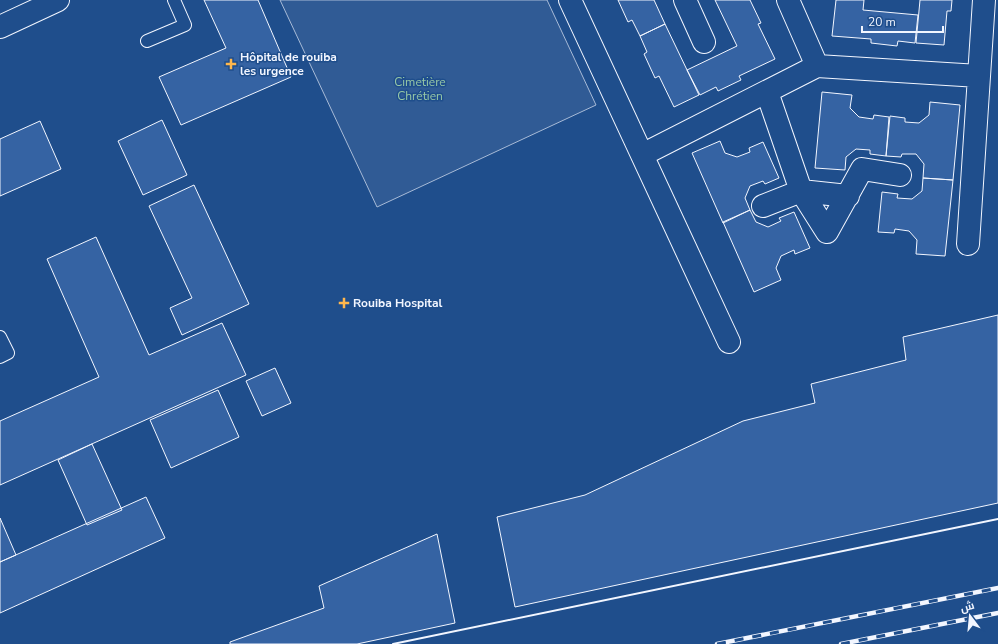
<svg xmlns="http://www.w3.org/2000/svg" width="998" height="644" viewBox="0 0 998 644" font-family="'Nunito Sans',Cairo,sans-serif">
  <rect width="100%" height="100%" fill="#1f4e8c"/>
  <path fill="#305b95" stroke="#a8bbd7" d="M280,0H547L596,105L377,207Z"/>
  <path fill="#3563a3" stroke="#f2f6ff" d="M204,0H258L291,77L181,125L159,77L226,48Z
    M618,0H654L665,24L640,36L632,20L628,22Z
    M715,0H750L761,23L758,24L775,59L739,76L741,80L718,91L716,87L700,95L687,70L737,46Z
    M836,0H864L863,10L918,15L915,43L898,41L897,46L871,43V39L832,36Z
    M920,0H952L951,11H947L944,45L916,43Z
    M665,24L699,95L674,107L659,76L655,78L644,54L647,52L640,36Z
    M822,92L852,95L850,108L859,117L873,119L874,115L889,117L886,156L870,154V150L856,149L846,157L845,170L815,168Z
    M930,102L960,105L953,180L923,178L924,164L916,154H902L901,157L886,156L890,116L905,118V122L919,123L929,115Z
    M162,120L187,175L143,195L118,141Z
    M40,121L61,169L0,196V139Z
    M720,141L725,153L737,157L750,152L749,148L763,142L779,178L765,184L763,181L750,186L745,198L750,210L723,223L692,153Z
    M923,178L953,180L945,256L916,254L917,240L909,231L895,229L894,233L878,232L882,192L898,194L897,198L912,199L922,191Z
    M194,185L249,304L182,335L170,308L192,298L149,206Z
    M750,210L756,222L768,227L781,221L779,218L794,212L810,248L795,254L794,250L781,256L776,268L781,280L754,292L723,222Z
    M96,237L149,355L222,323L246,375L0,485V421L99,377L47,259Z
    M998,315V503L515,607L497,517L585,495L743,421L815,403L811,384L906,360L903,337Z
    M275,368L291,403L262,416L246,381Z
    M218,390L239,437L171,468L150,420Z
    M92,444L122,510L87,525L58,460Z
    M146,497L165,538L0,613V562Z
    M0,518L16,555L0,562Z
    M437,534L455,623L357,644H230V642L324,608L319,586Z"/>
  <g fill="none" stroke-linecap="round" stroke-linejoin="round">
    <defs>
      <path id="lane" d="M147,41L185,25L174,0
        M0,337L8,353L0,357"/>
      <path id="street" d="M570,0L729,342
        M685,0L704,42
        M788,0L817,66
        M0,27L58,0
        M767,92L801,191L848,196
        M642,155L817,66L979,76
        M763,206L801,191L827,232L862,169L900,175
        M968,244L984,0"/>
    </defs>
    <use href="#lane" stroke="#f2f6ff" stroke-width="14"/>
    <use href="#street" stroke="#f2f6ff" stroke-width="24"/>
    <use href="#lane" stroke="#1f4e8c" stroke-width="12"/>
    <use href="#street" stroke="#1f4e8c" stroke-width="22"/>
    <defs>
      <path id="rail" d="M717,644L998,588
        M841,644L998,613"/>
    </defs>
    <use href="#rail" stroke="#f2f6ff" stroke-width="4.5"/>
    <use href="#rail" stroke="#1f4e8c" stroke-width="3" stroke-dasharray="9" stroke-linecap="butt"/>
    <path stroke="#f2f6ff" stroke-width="2" d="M393,644L998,519"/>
  </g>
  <g fill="#ffb74d" stroke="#1f4e8c" stroke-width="1.5">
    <path d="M229 58h4v4h4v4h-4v4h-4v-4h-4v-4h4z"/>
    <path d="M342 297h4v4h4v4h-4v4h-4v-4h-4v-4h4z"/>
  </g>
  <g text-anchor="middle" stroke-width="3" stroke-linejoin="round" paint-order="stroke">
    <g font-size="12" font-weight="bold" fill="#f2f6ff" stroke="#1f4e8c" text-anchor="start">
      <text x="240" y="61">Hôpital de rouiba<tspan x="240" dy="14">les urgence</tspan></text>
      <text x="353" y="307">Rouiba Hospital</text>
    </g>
    <g font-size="12" fill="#97c8a6" stroke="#1f4e8c">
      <text x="420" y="86">Cimetière<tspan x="420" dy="14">Chrétien</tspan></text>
    </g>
  </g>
  <g transform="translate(970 616) rotate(344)" stroke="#1f4e8c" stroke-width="3" paint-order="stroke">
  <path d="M0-3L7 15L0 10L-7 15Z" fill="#f2f6ff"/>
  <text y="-6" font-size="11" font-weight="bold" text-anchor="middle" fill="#f2f6ff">ش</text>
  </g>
  <path d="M862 26v6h81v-6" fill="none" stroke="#f2f6ff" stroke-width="2"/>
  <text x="868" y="26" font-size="12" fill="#f2f6ff" stroke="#1f4e8c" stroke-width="3" paint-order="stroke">20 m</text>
</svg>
